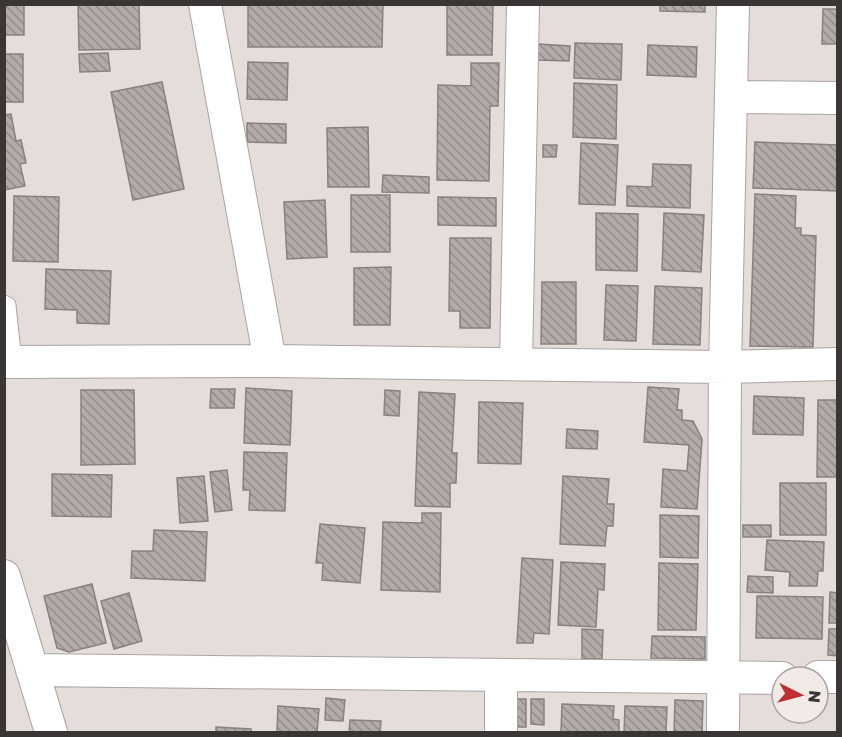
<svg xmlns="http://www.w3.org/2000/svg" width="842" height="737" viewBox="0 0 842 737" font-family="'Golos Text',sans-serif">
  <defs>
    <pattern id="building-back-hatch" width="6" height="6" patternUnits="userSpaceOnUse" patternTransform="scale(1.5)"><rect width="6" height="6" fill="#b3aba9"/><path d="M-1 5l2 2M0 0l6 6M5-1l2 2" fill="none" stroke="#938c8a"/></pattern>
  </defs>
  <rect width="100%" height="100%" fill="#e4ddda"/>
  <path fill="url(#building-back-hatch)" stroke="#88817e" stroke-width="1.5" d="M4,4H24V35H4Z
    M78,4H139L140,49L79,50Z
    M248,4H383L382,47H248Z
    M447,4H493L492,55H447Z
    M660,4H705V12L660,11Z
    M823,9H838V44H822Z
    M575,43L622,44L621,80L574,78Z
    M538,44L570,46L569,61L537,60Z
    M648,45L697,47L696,77L647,75Z
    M108,53L110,71L80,72L79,54Z
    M4,54H23V102H4Z
    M248,62L288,63L287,100L247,99Z
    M471,63H499L498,106H490L489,181L437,180L438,85L471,86Z
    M162,82L184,189L133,200L111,92Z
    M574,83L617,85L616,139L573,137Z
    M11,114L16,141L21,140L26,163L20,164L25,186L4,190V115Z
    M247,123L286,124V143L247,142Z
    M368,127L369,187H328L327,128Z
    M755,142L838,145V191L753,188Z
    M581,143L618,145L615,205L579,204Z
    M543,145H557L556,157H543Z
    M653,164L691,165L690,208L627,206V186L652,187Z
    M383,175L429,177V193L382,192Z
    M755,194L796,196L795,228H801V235L816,236L813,347L750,346Z
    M351,195H390V252H351Z
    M14,196L59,197L58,262L13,261Z
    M438,197L496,198V226L438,225Z
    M325,200L327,257L287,259L284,202Z
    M596,213L638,214L637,271L596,270Z
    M664,213L704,215L701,272L662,270Z
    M450,238H491L490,328H460V311H449Z
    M391,267L390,325H354V268Z
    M46,269L111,271L109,324L77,323V310L45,309Z
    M542,282H576V344H541Z
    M606,285L638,286L636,341L604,340Z
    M655,286L702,288L700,345L653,344Z
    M648,387L679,389L677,410H682V420L693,421L702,439L697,509L661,507L663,469L687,471L689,445L644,442Z
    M246,388L292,391L290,445L244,443Z
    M211,389H235L234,408H210Z
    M81,390H134L135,464L81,465Z
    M385,390L400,391L399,416L384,415Z
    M419,392L455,394L452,453H457L456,483H450V507L415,506Z
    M754,396L804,398L803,435L753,434Z
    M818,400H838V477H817Z
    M479,402L523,403L521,464L478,463Z
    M567,429L598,431L597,449L566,448Z
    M244,452L287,453L285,511L249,510L250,490H243Z
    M227,470L232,510L215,512L210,472Z
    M52,474L112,475L111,517L52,516Z
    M204,476L208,521L180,523L177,478Z
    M563,476L609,479L607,504H614L613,526H607L605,546L560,544Z
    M780,483H826V535H780Z
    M422,513H441L440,592L381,590L383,522L422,523Z
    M660,515L699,516L698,558L660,557Z
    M320,524L365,528L360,583L322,580L323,563H316Z
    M743,525H771V537H743Z
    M154,530L207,532L205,581L131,578L132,551H153Z
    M767,540L824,542L823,571H818L817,586H789L790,572L765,570Z
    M522,558L553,560L549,634L534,633L533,643H517Z
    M561,562L605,564L604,590L598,589L596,627L558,625Z
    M659,563L698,564L696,630H658Z
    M748,576L773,577V593L747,592Z
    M92,584L106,643L69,652L57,648L44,596Z
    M830,592L838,593V623H829Z
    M129,593L142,641L114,649L101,601Z
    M757,596L823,597L822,639L756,638Z
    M582,629L603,630L602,659H582Z
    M829,629H838V656L828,655Z
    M652,636L705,637V659L651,658Z
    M326,698L345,700L343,721L325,720Z
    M510,699H526V727H510Z
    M531,699H544V725L531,724Z
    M675,700L703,701L702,732H674Z
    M562,704L614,706L613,719L619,720V732H561Z
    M278,706L319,709L317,732H277Z
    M625,706L667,707L666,732H624Z
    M350,720L381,721L380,732H349Z
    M216,727L251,729V732H216Z"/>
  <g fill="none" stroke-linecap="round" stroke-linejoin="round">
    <defs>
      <path id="service" d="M4,303L8,305L14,362"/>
      <path id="minor" d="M205,4L270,361
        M731,97L838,98
        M4,362L270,361L725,367L838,364
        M516,363L523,4
        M4,576L51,732
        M32,670L782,678
        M818,677H838
        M501,732V677
        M723,732L725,367L733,4"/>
    </defs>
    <use href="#service" stroke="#aba4a1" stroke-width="17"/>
    <use href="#minor" stroke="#aba4a1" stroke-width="34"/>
    <use href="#service" stroke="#fff" stroke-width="15"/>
    <use href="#minor" stroke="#fff" stroke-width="32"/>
  </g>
  <rect width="842" height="737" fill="none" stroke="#393635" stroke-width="12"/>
  <g transform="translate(800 695) rotate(96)"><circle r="28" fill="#f2eae7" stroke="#a8a2a0" stroke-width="1.5"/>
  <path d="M0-4.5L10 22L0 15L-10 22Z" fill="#be2e33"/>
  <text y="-9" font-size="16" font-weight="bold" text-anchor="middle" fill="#393635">N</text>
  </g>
</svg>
